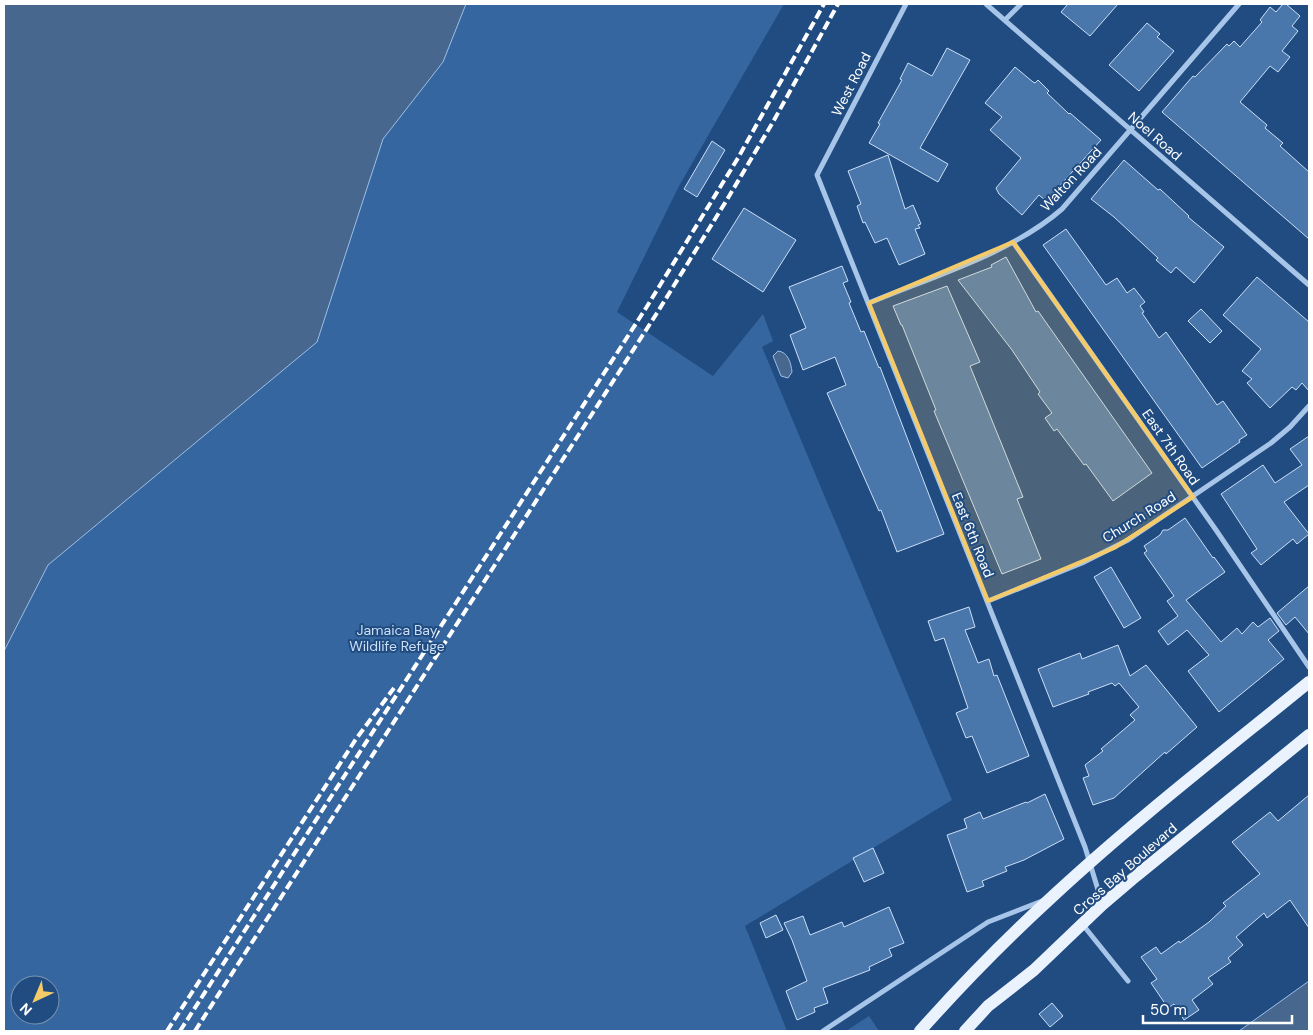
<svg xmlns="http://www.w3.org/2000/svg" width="1313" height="1035" viewBox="0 0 1313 1035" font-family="'DM Sans',sans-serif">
  <rect width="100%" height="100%" fill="#214c81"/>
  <path fill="#35669f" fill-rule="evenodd" d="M4,4H784L679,186L617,312L713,376L763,314L773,341L762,347L952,800L745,926L787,1031H4ZM20,985H50V1015H20Z
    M869,1016L879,1031H846Z"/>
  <path fill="#47678e" stroke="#9bc0e9" d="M4,4H466L443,62L383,139L317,342L48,565L4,651Z
    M778,351C788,352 791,363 792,372L788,378L781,376L773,356Z
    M1309,981V1031H1239Z"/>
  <path fill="#4976ab" stroke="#cbdff6" d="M1068,4H1118L1090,36L1061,12Z
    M1283,4H1286L1300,16L1292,26L1298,31L1282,51L1290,57L1278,72L1270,66L1240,102L1267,125L1265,128L1283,143L1280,146L1309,172V239L1162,112L1193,76L1195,77L1227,44L1229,46L1234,41L1240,47L1262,22L1260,20L1270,7L1276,12Z
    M1147,23L1160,34L1157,37L1174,51L1139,91L1109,65Z
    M947,48L970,60L920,148L948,164L938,182L869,143L880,124L878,123L902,80L900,79L908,63L932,76Z
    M1015,67L1033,82L1035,83L1038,80L1049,91L1047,93L1069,114L1070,113L1101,140L1046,201L1039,195L1022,215L999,194L996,188L1021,158L990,130L1002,117L985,103Z
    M712,141L725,150L697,197L684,189Z
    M888,155L905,209L913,205L921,224L918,225L920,228L915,229L925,254L899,265L887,238L875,243L865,222L863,223L857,206L861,204L848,171Z
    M1124,160L1158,190L1160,189L1189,216L1188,217L1224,247L1194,283L1176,267L1171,273L1156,260L1158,258L1114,217L1091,199Z
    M744,208L796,240L763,292L712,259Z
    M1066,229L1106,285L1117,278L1127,293L1134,288L1145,302L1140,306L1144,312L1142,313L1159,338L1166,332L1217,405L1223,401L1247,435L1239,440L1240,442L1202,468L1043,245Z
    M1006,257L1036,312L1038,311L1152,473L1113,501L1086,464L1084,465L1057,429L1054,431L1045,418L1052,413L1038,394L1040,392L1012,350L958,280L992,267L991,265Z
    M842,266L848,281L843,283L851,302L849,303L861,332L864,331L879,368L880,367L944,534L897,552L881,510L879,511L827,393L846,385L835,357L803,370L790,335L806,328L789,287Z
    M1257,277L1309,322V391L1302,383L1296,390L1292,387L1270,408L1247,383L1252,379L1242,371L1261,349L1223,315Z
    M947,286L980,362L970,366L1023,497L1017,499L1041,559L1002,574L934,411L936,410L902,325H901L893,306Z
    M1201,309L1222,331L1210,343L1188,321Z
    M1309,436V485L1284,502L1309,534L1297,544L1293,539L1261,565L1251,553L1257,549L1221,494L1263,465L1275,483L1302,465L1290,449Z
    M1185,518L1213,558L1214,557L1225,572L1186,600L1221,642L1237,628L1242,634L1253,622L1258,627L1270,618L1279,631L1268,640L1284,659L1219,712L1188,671L1209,655L1187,630L1168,645L1158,631L1178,616L1167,601L1174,596L1144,553L1147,551L1144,546L1160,535L1163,530H1168Z
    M1111,567L1141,618L1124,628L1094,577Z
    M1309,586V634L1295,617L1286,625L1277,613Z
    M969,607L975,627L965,630L978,663L989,659L994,676L997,675L1029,756L987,773L972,736L966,738L956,713L968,708L944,638L935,641L928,621Z
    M1118,645L1130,676L1146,665L1197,727L1166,754L1165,752L1114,798L1093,805L1083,778L1089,776L1085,765L1103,751L1101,749L1135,720L1130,715L1139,707L1119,683L1115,686L1112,683L1088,692L1089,694L1053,707L1038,669L1080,653L1082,659Z
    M1045,794L1064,839L1024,860L1005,867L1007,871L982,881L984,886L967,892L947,835L967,828L964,819L980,812L983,819L1026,802L1027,803Z
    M1309,795V928L1290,900L1267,918L1264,913L1236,937L1243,945L1228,958L1231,962L1208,978L1213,984L1192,1000L1199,1010L1184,1020L1174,1004L1168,1008L1151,983L1157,979L1141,957L1156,947L1161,954L1179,941L1180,943L1209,922L1226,906L1223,903L1260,874L1232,842L1270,812L1278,821Z
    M873,848L884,873L864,882L853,858Z
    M889,907L904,943L889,949L892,956L869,967L870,970L823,988L828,1003L814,1008L815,1012L797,1020L786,991L807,981L792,940L784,923L803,916L810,935L842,922L844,927Z
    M776,915L783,930L766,938L760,923Z
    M1052,1003L1063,1016L1050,1027L1039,1014Z"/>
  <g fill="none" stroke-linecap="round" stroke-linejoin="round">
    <path stroke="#a7c5e8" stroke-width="5" d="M906,4L817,175L1085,847L1102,903
      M986,4L1309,285
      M1005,20L1021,4
      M1013,242L1216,530L1309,667
      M869,303C931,277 1012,253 1062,209L1239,4
      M988,601L1082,563L1128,540L1271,443L1290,427L1309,406
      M1083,925L1128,981
      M823,1031L988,922L1042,901"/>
    <path stroke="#eaf2fe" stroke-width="12" d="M920,1031C962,984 1006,939 1053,896C1135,820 1223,752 1309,682
      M965,1031L988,1006L1034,970L1102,905L1136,876L1309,735"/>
    <path stroke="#fff" stroke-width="4" stroke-dasharray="9 4" stroke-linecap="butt" d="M167,1031L356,739L394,688
      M180,1031L646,308L738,158L824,4
      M195,1031L657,313L728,198L773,122L838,4"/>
  </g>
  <path fill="#f5ca68" fill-opacity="0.2" stroke="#f5ca68" stroke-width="4" stroke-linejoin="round" d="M1013,242L1193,497L1114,548L988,601L869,303Z"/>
  <g text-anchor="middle" stroke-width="4" stroke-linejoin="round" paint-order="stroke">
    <g font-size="14" fill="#fff" stroke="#214c81">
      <text transform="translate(851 84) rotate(-63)" y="5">West Road</text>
      <text transform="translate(1155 136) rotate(41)" y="5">Noel Road</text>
      <text transform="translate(1071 179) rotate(-47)" y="5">Walton Road</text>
      <text transform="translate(1171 447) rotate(55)" y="5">East 7th Road</text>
      <text transform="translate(1139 517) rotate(-32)" y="5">Church Road</text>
      <text transform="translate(973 535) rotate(68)" y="5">East 6th Road</text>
      <text transform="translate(1125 869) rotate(-41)" y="5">Cross Bay Boulevard</text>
    </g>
    <g font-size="14" fill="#cbdff6" stroke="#214c81">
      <text x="397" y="635">Jamaica Bay<tspan x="397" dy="16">Wildlife Refuge</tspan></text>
    </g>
  </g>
  <rect width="1313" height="1035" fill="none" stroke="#ffffff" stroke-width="10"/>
  <g transform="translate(35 1000) rotate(224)"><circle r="24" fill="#214c81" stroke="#7a94b3"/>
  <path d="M0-4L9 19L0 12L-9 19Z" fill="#f5ca68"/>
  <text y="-8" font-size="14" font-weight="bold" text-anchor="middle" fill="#ffffff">N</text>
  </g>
  <path d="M1143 1015v8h149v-8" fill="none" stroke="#ffffff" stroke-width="2.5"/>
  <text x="1150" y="1015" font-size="15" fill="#ffffff" stroke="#214c81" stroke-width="4" paint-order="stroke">50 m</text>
</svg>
